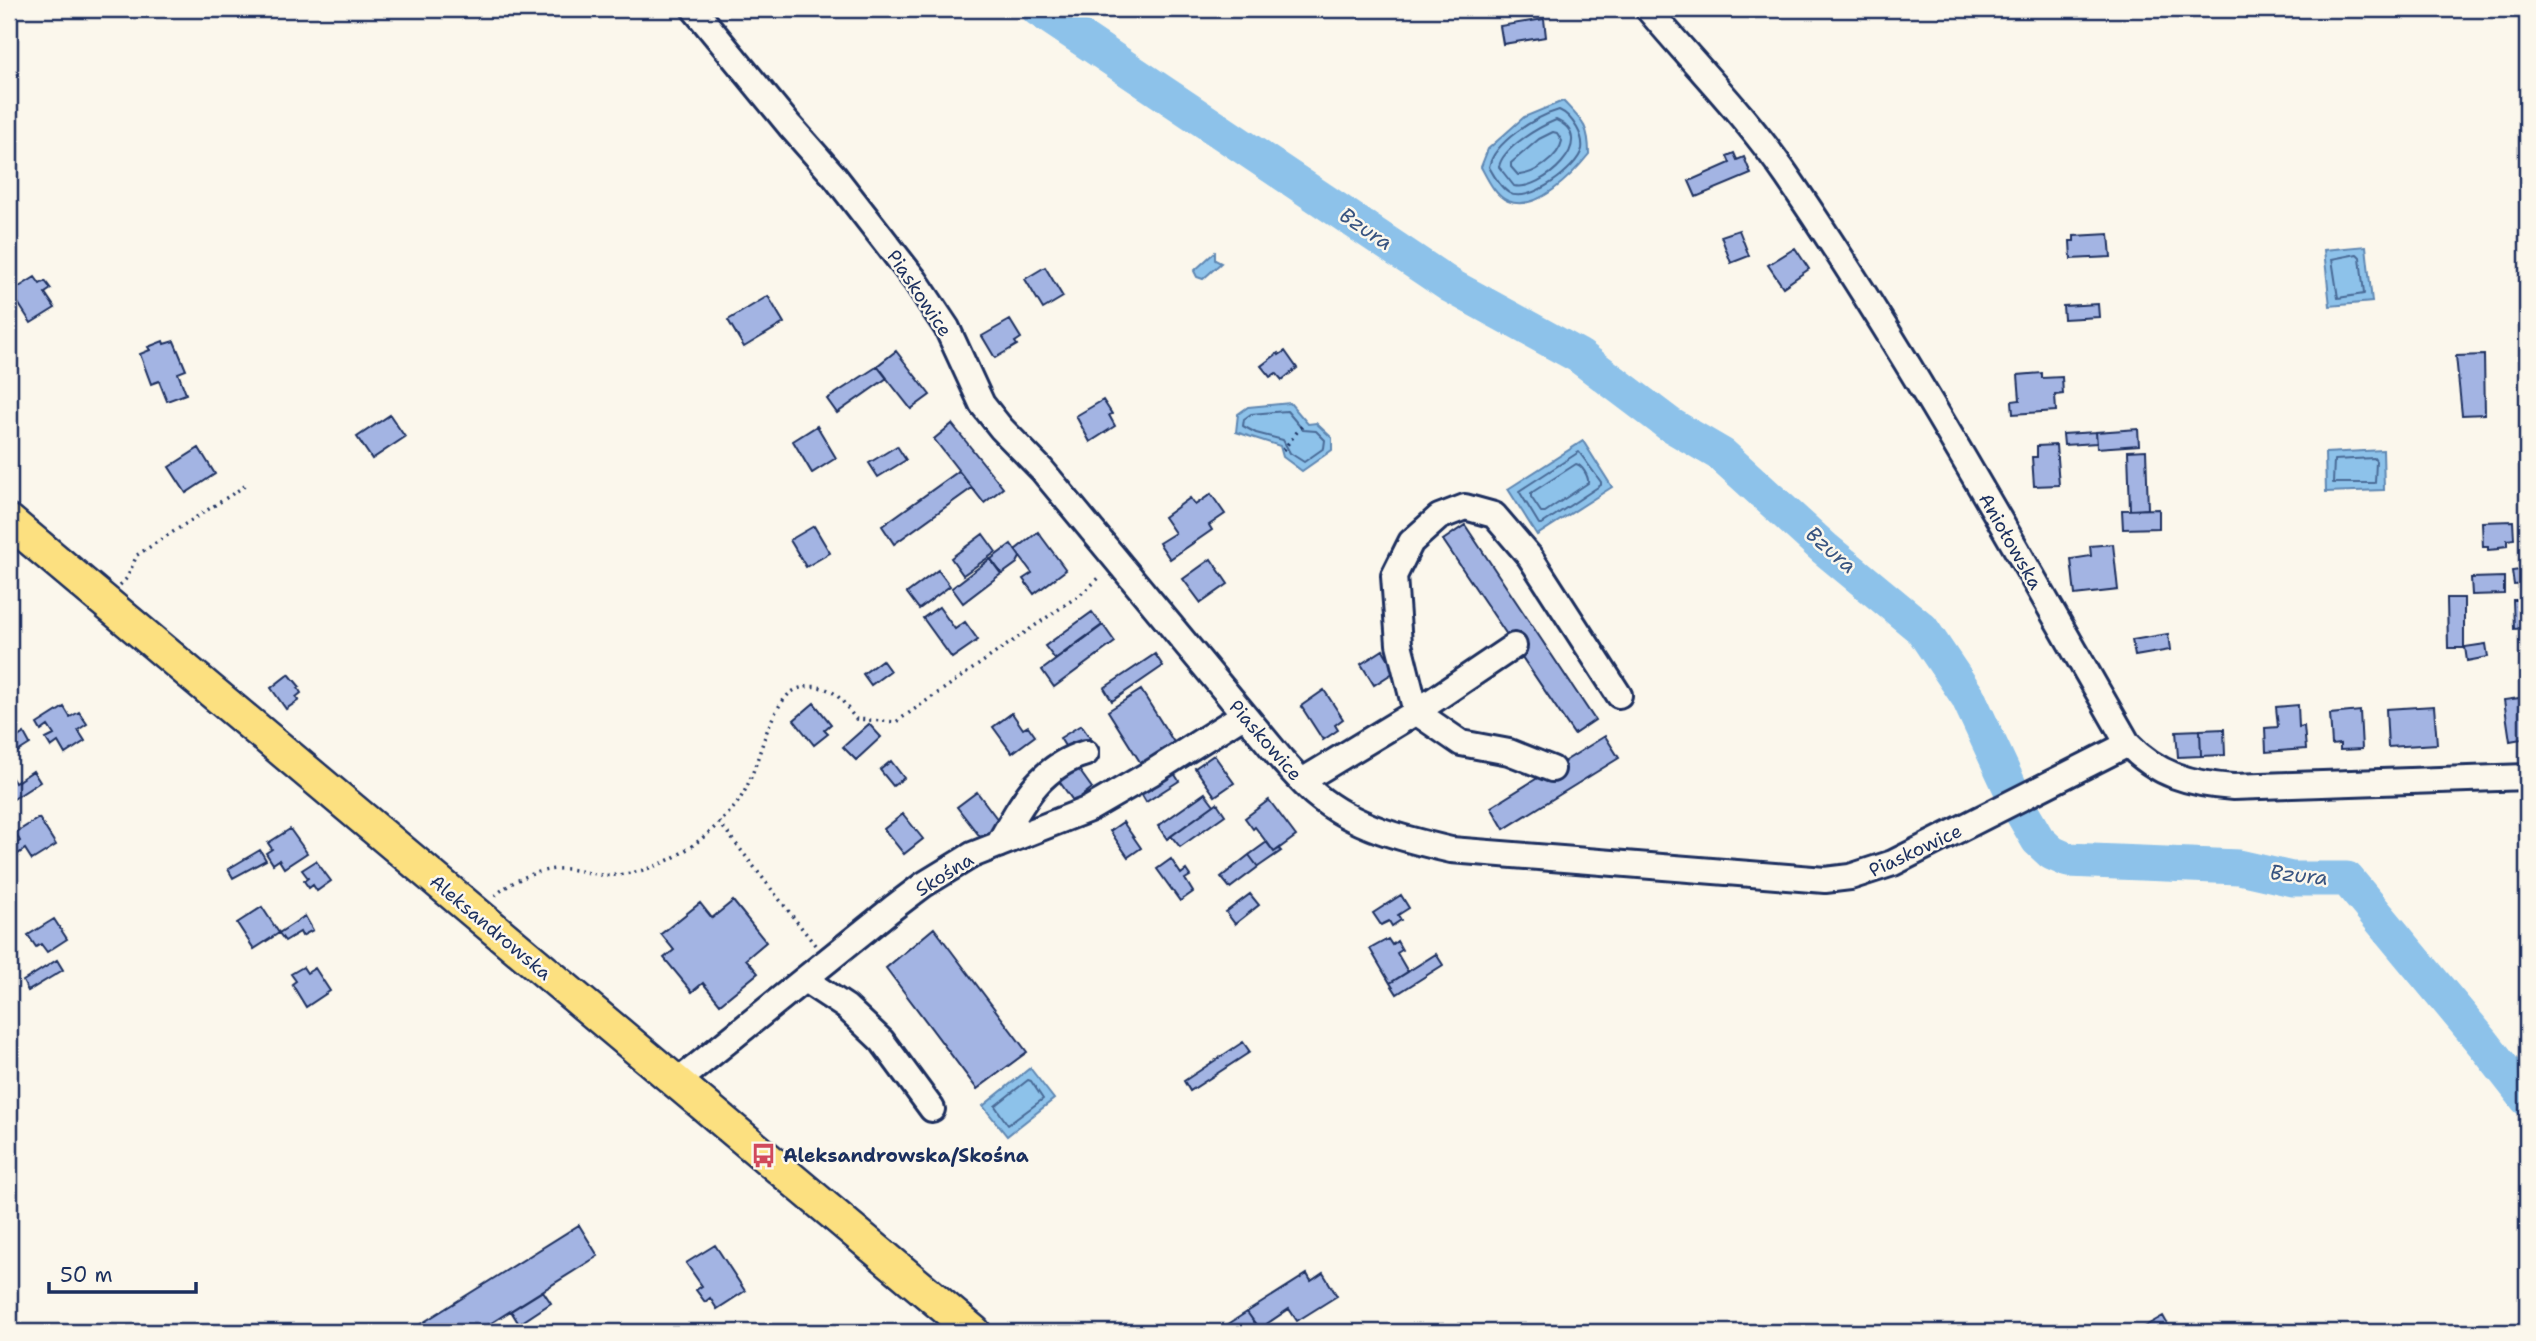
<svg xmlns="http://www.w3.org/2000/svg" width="2536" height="1341" viewBox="0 0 2536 1341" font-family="'Shantell Sans',sans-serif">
  <rect width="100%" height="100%" fill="#fbf7ec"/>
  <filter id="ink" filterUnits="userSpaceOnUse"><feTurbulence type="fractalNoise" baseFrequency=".0143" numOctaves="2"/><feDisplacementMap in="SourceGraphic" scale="14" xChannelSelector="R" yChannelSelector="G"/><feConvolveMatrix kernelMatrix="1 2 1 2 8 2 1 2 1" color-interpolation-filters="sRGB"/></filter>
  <g filter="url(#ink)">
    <path fill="#8dc2ea" stroke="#5f87b2" stroke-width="2" d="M1563,101C1582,121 1589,125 1589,154C1573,174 1537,213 1508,201C1495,196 1487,178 1481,167L1488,149L1524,117Z
      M2366,246L2372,302L2330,306L2324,250Z
      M1215,252V260L1221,263L1203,279L1197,277L1194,271Z
      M1290,403L1308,424L1316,423L1332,438V450L1302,471L1283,457L1280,446L1236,432L1238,414L1248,407Z
      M1583,441L1612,487L1537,535L1508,489Z
      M2383,450L2384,490L2326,492L2325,453Z
      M1030,1068L1054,1099L1007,1136L983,1106Z"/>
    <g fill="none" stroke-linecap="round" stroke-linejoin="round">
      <path stroke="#496a96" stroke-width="2" d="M1559,110C1566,113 1573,121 1577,128C1581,135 1583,142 1582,149C1578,168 1528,205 1509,193C1500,187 1494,176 1489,167C1494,142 1535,117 1559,110Z
        M1556,120C1601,140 1540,192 1514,186L1499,167C1502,148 1539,127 1556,120Z
        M1553,132L1557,133L1562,141C1559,157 1534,175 1518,175L1511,167V163L1539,139Z
        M2357,254L2360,257L2364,294L2338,298L2332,259Z
        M1287,411L1303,430L1316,431L1325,440L1324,448L1304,462L1290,453L1283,440L1256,433L1243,426L1244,419L1251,414Z
        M1579,452L1601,482V485L1542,524H1539L1519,491Z
        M2374,458L2376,461L2375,483H2333L2334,460Z
        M1576,464C1582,465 1589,477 1588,483L1545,512H1541L1531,497V493Z
        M1028,1080L1031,1081L1043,1099L1008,1125L995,1106Z"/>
      <path stroke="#8dc2ea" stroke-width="35" d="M1038,9L1451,286L1579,356L1669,424L1722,455L1824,548L1922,629L1968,697L2021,811L2038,840L2052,853L2068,860L2239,867L2292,879H2347L2484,1044L2527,1099"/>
    </g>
    <path fill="#a3b4e3" stroke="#1b2f5e" stroke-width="2" d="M2439,9H2465V13L2439,17Z
      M1544,19L1546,37L1503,44L1500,26Z
      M1734,153L1737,160L1744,157L1751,174L1696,197L1689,181L1730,163L1727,156Z
      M1739,230L1749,256L1731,263L1721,236Z
      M2109,234L2111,257L2071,259L2070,241H2074V236Z
      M1795,248L1809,269L1783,287L1768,265Z
      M1045,267L1063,297L1043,309L1025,279Z
      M35,277L40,284L45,281L51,289L45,293L55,308L31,323L11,292Z
      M768,296L784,323L744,347L728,320Z
      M2098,304L2099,317L2064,319L2063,306Z
      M1010,320L1021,338L1015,342L1017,345L995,358L982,336Z
      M163,341L164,344L174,341L186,370L178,373L186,394L167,401L159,381L151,384L140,354L150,350L148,347Z
      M896,351L930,395L911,409L877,366Z
      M1285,351L1297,368L1282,380L1276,373L1270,377L1261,366L1278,353L1279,355Z
      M2484,355L2485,414L2462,415L2456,356Z
      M878,366L887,378L837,413L827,399Z
      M2042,373V378L2062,377L2063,394L2055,395L2056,411L2013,414L2012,401L2020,400L2018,375Z
      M1103,400L1112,414L1109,415L1115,426L1090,442L1076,416Z
      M390,415L405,437L372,459L357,437Z
      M952,424L1003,488L984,503L934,439Z
      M817,426L836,458L812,473L793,441Z
      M2138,429L2139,445L2097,448L2096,432Z
      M2096,432L2097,443L2064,445L2063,434Z
      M2056,445L2059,485L2034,486L2032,457H2037V446Z
      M897,446L906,460L878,477L869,463Z
      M199,448L215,474L186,493L169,467Z
      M2146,450L2148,509L2130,510L2128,451Z
      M959,471L972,488L894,544L882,526Z
      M1211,494L1225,514L1209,525L1212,530L1170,559L1159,543L1175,533L1164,517L1190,498L1195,505Z
      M2159,509V528L2123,529L2122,510Z
      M2513,521L2514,539L2507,540V546L2499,547V549L2488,550V547H2483L2482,522Z
      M1465,525L1595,720L1574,734L1443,540Z
      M814,526L830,553L806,567L790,540Z
      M1038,532L1066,570L1034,594L1023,579L1032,573L1015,550Z
      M983,534L996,552L963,575L951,558Z
      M1011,544L1020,557L1017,563L1002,574L991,559Z
      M2113,544L2118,590L2075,595L2071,559L2091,556L2090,546Z
      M990,559L1001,574L963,603L952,588Z
      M1211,559L1228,584L1201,603L1183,579Z
      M2527,569V584L2514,585L2512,571Z
      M938,570L950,586L919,609L907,593Z
      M2504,577V594L2472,595L2471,578Z
      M2447,598H2464V648H2448Z
      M2513,600H2527V628L2514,629Z
      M939,607L955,629L965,622L978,640L952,658L923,618Z
      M1092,612L1102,625L1055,659L1045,646Z
      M1103,625L1115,642L1054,687L1042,670Z
      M2168,634L2170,650L2135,656L2132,640Z
      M2486,644L2488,657L2467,661L2465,647Z
      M1383,650L1396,671L1374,685L1361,664Z
      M1155,654L1163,666L1112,701L1104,688Z
      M882,660L890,671L871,685L863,674Z
      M289,674L300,687L298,688L301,693L296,697L299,700L286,709L271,688Z
      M1141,690L1175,744L1142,765L1108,711Z
      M1324,690L1343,719L1335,725L1338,730L1323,740L1301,706Z
      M2527,697V738L2510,741L2504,700Z
      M814,703L831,724L824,730L828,734L814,745L794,720Z
      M2298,705L2299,727L2304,726L2306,749L2266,752L2265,728L2278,727L2276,707Z
      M2434,706L2437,744L2388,747L2386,709Z
      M64,707L70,717L79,712L87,724L78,730L85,741L65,754L58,742L51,747L46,739L54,735L48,726L41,731L37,724Z
      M2360,711L2362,749L2340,750V744L2332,745L2330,714Z
      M1012,713L1023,729L1028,726L1035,736L1012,753L993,727Z
      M869,724L881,737L856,760L843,747Z
      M1081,725L1090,738L1068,751L1060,738Z
      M2224,729L2225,755L2201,756L2200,730Z
      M2200,730L2201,756L2178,757L2176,731Z
      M24,733L30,744L11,756L13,760L9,763V743Z
      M1605,736L1619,758L1504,829L1491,807Z
      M1214,755L1234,783L1215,796L1195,768Z
      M891,761L904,778L893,786L880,770Z
      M1077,767L1092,788L1074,802L1059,781Z
      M1172,770L1179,781L1146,802L1139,790Z
      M33,771L40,782L9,802V781L12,778L15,783Z
      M977,792L1001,824L981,838L957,807Z
      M1205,793L1214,805L1167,839L1158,826Z
      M1269,800L1296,836L1274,852L1255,827L1253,829L1245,818Z
      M1217,803L1225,815L1180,847L1171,836Z
      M903,814L923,839L904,854L884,829Z
      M39,818L56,845L32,860L25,849L18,854L13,846L20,841L15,833Z
      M1123,822L1141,848L1128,857L1110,831Z
      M290,829L307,853L284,868L279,860L273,864L266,853L272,849L268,843Z
      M1267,842L1274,852L1279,849L1281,851L1258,867L1249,855Z
      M260,850L266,860L233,878L228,869Z
      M1249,855L1258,867L1230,888L1221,877Z
      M1171,859L1181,874L1186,870L1190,876L1185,879L1193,892L1180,901L1157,869Z
      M316,861L331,881L317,891L313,885L309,888L304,881L308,878L302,870Z
      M1250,894L1259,905L1235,924L1226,912Z
      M1401,895L1409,908L1398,915L1401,920L1392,926L1389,921L1381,925L1373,913Z
      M733,901L766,942L746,959L758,973L720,1004L703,983L692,992L664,958L674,950L661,934L700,903L712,918Z
      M262,907L279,933L254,949L237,923Z
      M305,916L313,930L302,936L300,932L285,941L279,933Z
      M54,919L67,939L47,952L41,944L36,947L28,935Z
      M934,928L1027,1052L977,1089L886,968Z
      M1388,939L1392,945L1397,941L1402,950L1397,953L1408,972L1390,983L1370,949Z
      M1436,954L1443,965L1397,994L1390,983Z
      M57,960L63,970L28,991L23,981Z
      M303,967L307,973L315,968L330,991L306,1007L292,984L296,981L291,974Z
      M1243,1042L1250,1052L1190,1091L1184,1081Z
      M579,1225L598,1256L477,1332H408Z
      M715,1245L745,1291L717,1309L710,1298L705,1302L696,1290L702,1286L686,1263Z
      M1323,1273L1337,1296L1297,1321L1289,1309L1259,1329L1247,1312L1307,1274L1311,1281Z
      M543,1291L551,1303L519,1324L511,1311Z
      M1247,1312L1259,1329L1253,1332H1216Z
      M2163,1316L2172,1332H2135Z"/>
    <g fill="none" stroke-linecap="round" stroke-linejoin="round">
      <defs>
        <path id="minor" d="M694,9L790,126L835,177L915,280L947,328L982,404L1001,428L1042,470L1282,760C1293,772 1304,785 1316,795C1354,827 1404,839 1451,850L1825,880L1850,877L1893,863L2128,744
          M1648,9C1694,64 1746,116 1787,176C1911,358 2018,553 2128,744C2157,775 2191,784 2233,787L2527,777
          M1552,769L1509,752L1461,743L1416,712L1399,644L1394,576L1411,542L1439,517L1465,507L1494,515L1530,557L1619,695
          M1302,781L1416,712L1514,646
          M998,845C1021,805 1038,767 1086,753
          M805,980L846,1007L882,1041L932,1109
          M676,1083L894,907L923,885L972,855L1089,809L1151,773L1243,715"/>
        <path id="major" d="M9,521L974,1332"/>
      </defs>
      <use href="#minor" stroke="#1b2f5e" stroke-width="30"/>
      <use href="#major" stroke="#1b2f5e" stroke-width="37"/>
      <path stroke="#1b2f5e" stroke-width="3.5" stroke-dasharray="2 5" stroke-linecap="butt" d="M1283,450L1304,423
        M120,585L127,578L137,555L248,484
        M719,822L815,945
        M495,896C513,879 543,867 568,869C585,871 599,877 616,875C654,872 687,853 715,827C723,819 734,809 740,799C760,768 762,725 786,697C798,683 822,684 835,694C843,700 849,711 856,719L896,722L1085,591L1101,576"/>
      <use href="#minor" stroke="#fbf7ec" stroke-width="24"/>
      <use href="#major" stroke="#fce080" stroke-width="32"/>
    </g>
  </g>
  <defs>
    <symbol id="bus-bare" viewBox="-9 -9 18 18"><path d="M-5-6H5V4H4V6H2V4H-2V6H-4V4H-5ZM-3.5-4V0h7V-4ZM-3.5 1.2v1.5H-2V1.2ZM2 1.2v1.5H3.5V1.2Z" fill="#d1495b" stroke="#fbf7ec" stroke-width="2.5" paint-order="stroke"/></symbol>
  </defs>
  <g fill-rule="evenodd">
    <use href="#bus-bare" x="746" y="1138" width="35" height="35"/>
  </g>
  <g text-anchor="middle" stroke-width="5" stroke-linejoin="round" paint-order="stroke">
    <g font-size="19" fill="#1b2f5e" stroke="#fbf7ec">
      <text transform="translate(920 293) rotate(56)" y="7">Piaskowice</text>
      <text transform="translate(2011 541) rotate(60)" y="7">Aniołowska</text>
      <text transform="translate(1266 740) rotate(49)" y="7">Piaskowice</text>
      <text transform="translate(1915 850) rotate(-25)" y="7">Piaskowice</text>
      <text transform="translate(944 874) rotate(-32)" y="7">Skośna</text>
      <text transform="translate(491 927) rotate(40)" y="7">Aleksandrowska</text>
    </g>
    <g font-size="19" font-weight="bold" fill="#1b2f5e" stroke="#fbf7ec" text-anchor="start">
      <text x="783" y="1162">Aleksandrowska/Skośna</text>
    </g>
    <g font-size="21" font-style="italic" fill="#385481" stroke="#fbf7ec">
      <text transform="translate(1366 229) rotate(34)" y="7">Bzura</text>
      <text transform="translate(1831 550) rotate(41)" y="7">Bzura</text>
      <text transform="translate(2299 875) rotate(6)" y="7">Bzura</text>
    </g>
  </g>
  <rect width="2536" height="1341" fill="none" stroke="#fbf7ec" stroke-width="35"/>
  <rect x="18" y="18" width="2501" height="1306" fill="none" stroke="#1b2f5e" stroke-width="2.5" filter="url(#ink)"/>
  <path d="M49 1282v10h147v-10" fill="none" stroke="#1b2f5e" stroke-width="3.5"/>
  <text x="60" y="1282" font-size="21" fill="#1b2f5e" stroke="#fbf7ec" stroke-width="5" paint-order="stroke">50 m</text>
</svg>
